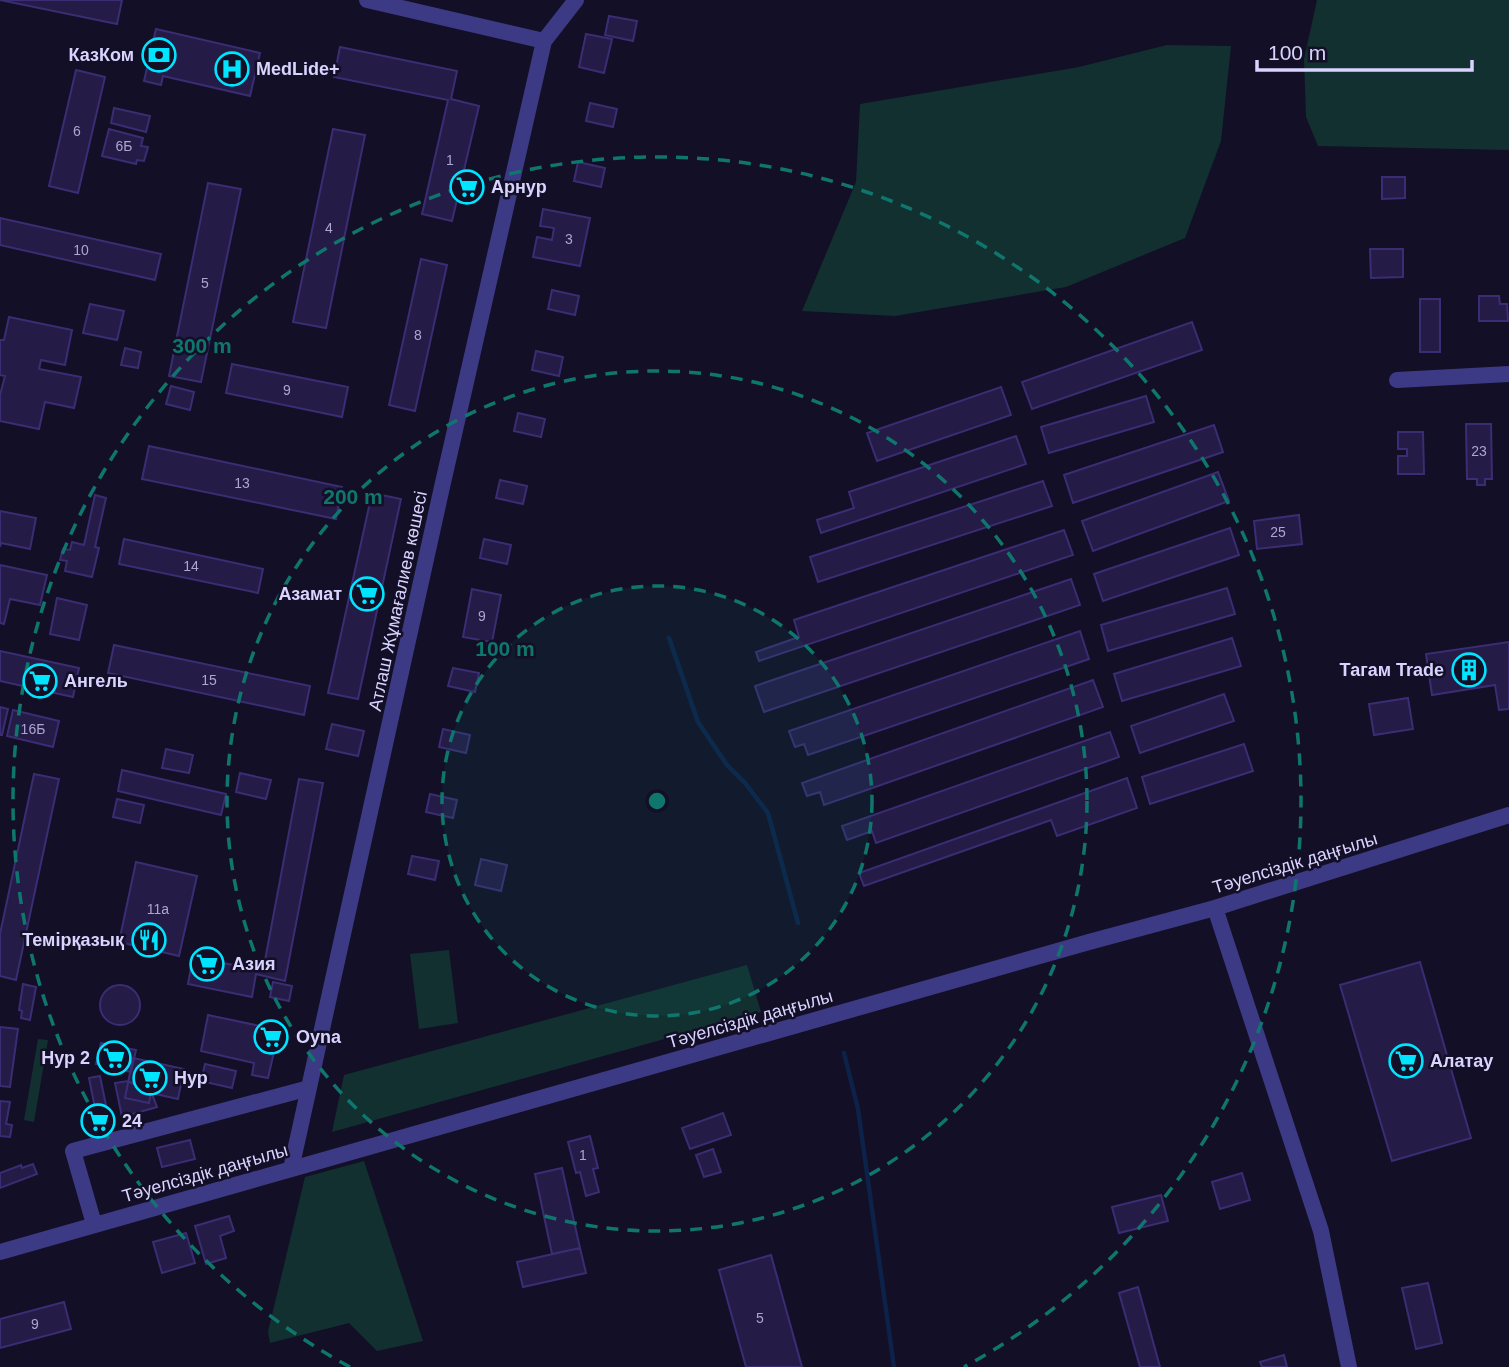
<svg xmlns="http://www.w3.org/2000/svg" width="1509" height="1367" viewBox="0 0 1509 1367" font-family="Helvetica,sans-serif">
  <rect width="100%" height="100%" fill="#130f26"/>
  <path fill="#12302f" d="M1317,0H1509V150L1318,146L1306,117L1304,59Z
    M1167,45L1231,46L1221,141L1185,238L1066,287L895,316L802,311L856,182L860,104L1079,67Z
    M449,950L458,1023L419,1029L410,954Z
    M747,965L761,1012L332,1132L344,1075Z
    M38,1039L48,1040L34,1122L24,1120Z
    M364,1161L423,1341L377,1351L349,1323L270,1343L268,1332L305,1177Z"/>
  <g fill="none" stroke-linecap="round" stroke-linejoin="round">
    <path stroke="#0c2248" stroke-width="4.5" d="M669,638L698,722L727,765L745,783L768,813L798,923
      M844,1053L858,1109L894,1367"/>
  </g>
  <path fill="#241b47" stroke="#3b2d73" stroke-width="2" d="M0,0H122L117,24Z
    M609,16L637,21L633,41L605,35Z
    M156,29L260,53L250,96L163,76L161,85L144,81Z
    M586,34L612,39L604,73L579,67Z
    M340,47L457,71L451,99L479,106L452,221L422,214L448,100L334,77Z
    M76,70L105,77L78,193L49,186Z
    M590,103L617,109L613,127L586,121Z
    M114,108L150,116L146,132L111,123Z
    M109,129L143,138L141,146L148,147L144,161L137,160L136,164L102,156Z
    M333,129L365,135L326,328L293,322Z
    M578,162L605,168L601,187L574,181Z
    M1382,177H1405V198L1382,199Z
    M208,183L241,189L201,382L169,376Z
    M543,209L590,218L580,266L533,257L537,237L552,240L554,228L540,226Z
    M0,218L161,254L155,280L0,245Z
    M1370,249H1403V277L1371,278Z
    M421,259L447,265L415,411L389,405Z
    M552,290L579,296L575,315L548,309Z
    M1479,296H1499L1500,304H1507L1508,321H1479Z
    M1420,299H1440V352H1420Z
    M90,304L124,311L117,340L83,333Z
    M9,317L72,330L65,365L41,360L39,369L81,377L74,408L45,402L39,429L0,421V395L5,376L0,375V340H4Z
    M1192,322L1202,350L1032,409L1022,382Z
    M125,348L141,352L138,368L121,365Z
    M536,351L563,357L559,376L532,370Z
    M232,364L348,387L342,417L226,393Z
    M171,386L194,392L190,410L166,404Z
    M1001,387L1011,415L877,461L867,433Z
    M1146,396L1154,422L1049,453L1041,427Z
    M518,413L545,419L541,437L514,431Z
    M1466,424H1491L1492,479H1485V485H1477V479H1467Z
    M1214,425L1223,452L1073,503L1064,475Z
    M1398,432H1423L1424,474H1398V456H1407V449H1398Z
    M1016,436L1026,464L821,533L817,520L854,508L849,492Z
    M149,446L342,487L336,519L142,479Z
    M1218,472L1229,501L1093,551L1082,521Z
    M500,480L527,486L523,504L496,498Z
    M1043,481L1052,506L818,582L810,557Z
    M372,493L401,499L358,699L328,693Z
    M95,495L106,498L95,547L99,548L92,577L65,571L67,561L60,560L63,549L70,550L72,542L84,545Z
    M0,511L36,518L30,549L1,543L0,547Z
    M1299,515L1302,544L1257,549L1254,521Z
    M1230,528L1239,555L1103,601L1094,574Z
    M1064,530L1073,555L759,661L756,652L799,637L794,620Z
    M124,539L263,569L258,593L119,564Z
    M484,539L511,545L507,564L480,558Z
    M0,565L47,575L40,605L10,599L4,624L0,623Z
    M1071,579L1080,605L764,712L755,686Z
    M1227,588L1235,614L1108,651L1101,625Z
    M472,589L501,595L492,642L463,637Z
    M57,598L87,605L79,640L50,634Z
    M1080,631L1089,659L808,755L804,744L795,747L789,731Z
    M1232,638L1241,666L1122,701L1114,674Z
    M1509,642V709L1499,710L1495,685L1432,695L1426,654Z
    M114,645L310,686L304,715L108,673Z
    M0,651L79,668L73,697L0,681Z
    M453,668L479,673L475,692L448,686Z
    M1093,680L1103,707L824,805L820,792L807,796L802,783Z
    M1224,694L1234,721L1140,753L1131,726Z
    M1408,698L1413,729L1374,735L1369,704Z
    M0,707L8,709L2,735H0Z
    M13,710L59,721L53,747L7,736Z
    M332,724L364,731L358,756L326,749Z
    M443,729L470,735L466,753L439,747Z
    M1110,732L1119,757L876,843L872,831L847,840L842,826Z
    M1244,744L1253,771L1150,804L1142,777Z
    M166,749L193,755L189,773L162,768Z
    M122,770L226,794L221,815L118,791Z
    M240,773L271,780L266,799L236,792Z
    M34,774L59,779L16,980L0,976V934Z
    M1127,778L1137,808L1057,836L1051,820L864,886L859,873Z
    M299,779L323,783L285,981L256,974L252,997L188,984L193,957L263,971Z
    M430,794L457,800L453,818L426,812Z
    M117,799L144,805L140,823L113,817Z
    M412,856L439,861L435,880L408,874Z
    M481,859L507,865L501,891L475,885Z
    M136,862L197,876L179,956L119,942Z
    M1420,962L1471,1138L1392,1161L1340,985Z
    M273,982L292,986L289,1001L270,997Z
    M23,984L36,987L30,1020L21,1018L22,1011L19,1010Z
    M100 1005a20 20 0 1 1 40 0a20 20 0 1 1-40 0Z
    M208,1015L279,1030L268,1078L252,1075L254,1063L201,1051Z
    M0,1027L18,1029L10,1087L0,1086Z
    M101,1043L136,1050L131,1072L96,1064Z
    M133,1058L184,1069L178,1099L151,1093L149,1103L125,1098Z
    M205,1064L236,1071L232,1088L201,1081Z
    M100,1076L110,1125L99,1128L89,1078Z
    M128,1081L152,1094L157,1107L122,1117L115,1083Z
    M0,1101L10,1102L6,1124L12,1125L10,1137L0,1136Z
    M723,1113L731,1135L690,1149L682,1128Z
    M590,1136L598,1168L593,1169L599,1192L586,1196L580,1172L576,1173L568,1142Z
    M190,1140L195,1159L162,1167L157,1148Z
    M713,1149L721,1172L704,1177L696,1155Z
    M33,1164L37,1174L0,1188V1173L21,1165L22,1168Z
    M562,1168L580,1248L552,1254L535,1174Z
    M1242,1173L1250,1200L1220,1209L1212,1182Z
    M1161,1195L1168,1221L1119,1233L1112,1207Z
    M229,1216L234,1231L220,1236L226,1258L206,1264L195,1226Z
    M186,1233L195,1263L162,1273L153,1242Z
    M580,1248L586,1273L523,1287L517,1262Z
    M771,1255L802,1367H746L719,1270Z
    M1428,1283L1442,1343L1416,1349L1402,1288Z
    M1138,1287L1160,1367H1140L1119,1293Z
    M64,1302L71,1329L0,1348V1319Z
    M1284,1355L1287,1367H1262L1260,1362Z"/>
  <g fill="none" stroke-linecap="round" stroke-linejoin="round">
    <path stroke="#3d3a85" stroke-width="16" d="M367,0L544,41
      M1397,380L1509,374
      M1215,908L1321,1231L1349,1367
      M291,1169L442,487L544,41L576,0
      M94,1224L73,1151L309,1088
      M0,1252L1089,942L1215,908L1509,815"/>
  </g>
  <circle cx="657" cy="801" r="215" fill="#0f766e" fill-opacity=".12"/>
  <g fill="none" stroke="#0f766e" stroke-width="3.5" stroke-dasharray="12 9">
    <circle cx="657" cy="801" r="215"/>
    <circle cx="657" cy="801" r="430"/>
    <path d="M350 1367A644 644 0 1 1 964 1367"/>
  </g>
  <defs>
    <symbol id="bank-ring" viewBox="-11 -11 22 22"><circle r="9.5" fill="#130f26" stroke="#00e5ff" stroke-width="1.5"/><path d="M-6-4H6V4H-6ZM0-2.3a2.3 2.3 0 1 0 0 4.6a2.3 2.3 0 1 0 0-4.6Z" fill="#00e5ff"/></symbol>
    <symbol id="hospital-ring" viewBox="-11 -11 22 22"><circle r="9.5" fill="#130f26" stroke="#00e5ff" stroke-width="1.5"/><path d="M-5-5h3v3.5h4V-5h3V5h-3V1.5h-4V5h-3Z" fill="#00e5ff"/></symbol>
    <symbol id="supermarket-ring" viewBox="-11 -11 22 22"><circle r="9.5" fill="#130f26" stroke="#00e5ff" stroke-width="1.5"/><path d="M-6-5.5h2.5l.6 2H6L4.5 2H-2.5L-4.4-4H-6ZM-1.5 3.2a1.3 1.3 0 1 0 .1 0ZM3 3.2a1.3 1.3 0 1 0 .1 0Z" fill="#00e5ff"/></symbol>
    <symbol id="building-ring" viewBox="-11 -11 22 22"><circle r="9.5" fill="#130f26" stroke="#00e5ff" stroke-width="1.5"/><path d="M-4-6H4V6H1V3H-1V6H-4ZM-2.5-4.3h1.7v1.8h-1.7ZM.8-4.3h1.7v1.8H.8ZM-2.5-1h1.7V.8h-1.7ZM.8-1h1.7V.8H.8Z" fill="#00e5ff"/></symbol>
    <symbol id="restaurant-ring" viewBox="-11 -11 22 22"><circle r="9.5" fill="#130f26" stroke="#00e5ff" stroke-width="1.5"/><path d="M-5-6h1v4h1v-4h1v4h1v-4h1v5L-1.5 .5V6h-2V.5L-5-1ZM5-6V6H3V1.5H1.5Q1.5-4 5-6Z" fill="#00e5ff"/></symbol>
  </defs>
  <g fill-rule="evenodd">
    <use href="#bank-ring" x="140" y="36" width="38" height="38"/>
    <use href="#hospital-ring" x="213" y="50" width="38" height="38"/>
    <use href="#supermarket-ring" x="448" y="168" width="38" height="38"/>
    <use href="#supermarket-ring" x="348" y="575" width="38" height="38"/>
    <use href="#building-ring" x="1450" y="651" width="38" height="38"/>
    <use href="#supermarket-ring" x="21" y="662" width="38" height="38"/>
    <use href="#restaurant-ring" x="130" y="921" width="38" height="38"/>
    <use href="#supermarket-ring" x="188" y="945" width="38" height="38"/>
    <use href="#supermarket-ring" x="252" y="1018" width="38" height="38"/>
    <use href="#supermarket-ring" x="95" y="1039" width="38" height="38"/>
    <use href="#supermarket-ring" x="1387" y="1042" width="38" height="38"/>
    <use href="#supermarket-ring" x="131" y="1059" width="38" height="38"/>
    <use href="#supermarket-ring" x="79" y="1102" width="38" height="38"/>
  </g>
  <g text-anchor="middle" stroke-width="5" stroke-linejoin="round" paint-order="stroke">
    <g font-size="14" fill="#aca6d1">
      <text x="77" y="136">6</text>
      <text x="124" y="151">6Б</text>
      <text x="450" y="165">1</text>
      <text x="329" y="233">4</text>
      <text x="569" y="244">3</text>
      <text x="81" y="255">10</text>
      <text x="205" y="288">5</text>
      <text x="418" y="340">8</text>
      <text x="287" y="395">9</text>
      <text x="1479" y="456">23</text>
      <text x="242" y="488">13</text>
      <text x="1278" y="537">25</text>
      <text x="191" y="571">14</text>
      <text x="482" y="621">9</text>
      <text x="209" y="685">15</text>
      <text x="33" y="734">16Б</text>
      <text x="158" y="914">11а</text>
      <text x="583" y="1160">1</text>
      <text x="760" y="1323">5</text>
      <text x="35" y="1329">9</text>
    </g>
    <g font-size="18" font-weight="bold" fill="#d9d4ff" stroke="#130f26" text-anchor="start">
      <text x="134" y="61" text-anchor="end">КазКом</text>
      <text x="256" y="75">MedLide+</text>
      <text x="491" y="193">Арнур</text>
      <text x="342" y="600" text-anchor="end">Азамат</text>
      <text x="1444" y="676" text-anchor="end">Тагам Trade</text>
      <text x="64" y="687">Ангель</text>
      <text x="124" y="946" text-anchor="end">Темірқазық</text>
      <text x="232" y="970">Азия</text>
      <text x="296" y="1043">Oyna</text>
      <text x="90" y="1064" text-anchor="end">Нур 2</text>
      <text x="1430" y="1067">Алатау</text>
      <text x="174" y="1084">Нур</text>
      <text x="122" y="1127">24</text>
    </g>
    <g font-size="18" fill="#d9d4ff" stroke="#130f26">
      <text transform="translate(398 601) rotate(-78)" y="6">Атлаш Жұмағалиев көшесі</text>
      <text transform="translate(1295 863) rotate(-17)" y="6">Тәуелсіздік даңғылы</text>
      <text transform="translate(750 1019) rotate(-16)" y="6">Тәуелсіздік даңғылы</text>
      <text transform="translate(205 1173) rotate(-16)" y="6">Тәуелсіздік даңғылы</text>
    </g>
  </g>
  <circle cx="657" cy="801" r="10" fill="#0f766e" stroke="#130f26" stroke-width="3.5"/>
  <g font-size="21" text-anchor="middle" font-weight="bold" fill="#0f766e" stroke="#130f26" stroke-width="5" stroke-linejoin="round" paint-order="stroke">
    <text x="202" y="353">300 m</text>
    <text x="353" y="504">200 m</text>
    <text x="505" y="656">100 m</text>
  </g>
  <path d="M1257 60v10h215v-10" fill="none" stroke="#d9d4ff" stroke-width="3.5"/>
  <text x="1268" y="60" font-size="21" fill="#d9d4ff" stroke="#130f26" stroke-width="5" paint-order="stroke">100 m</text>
</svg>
